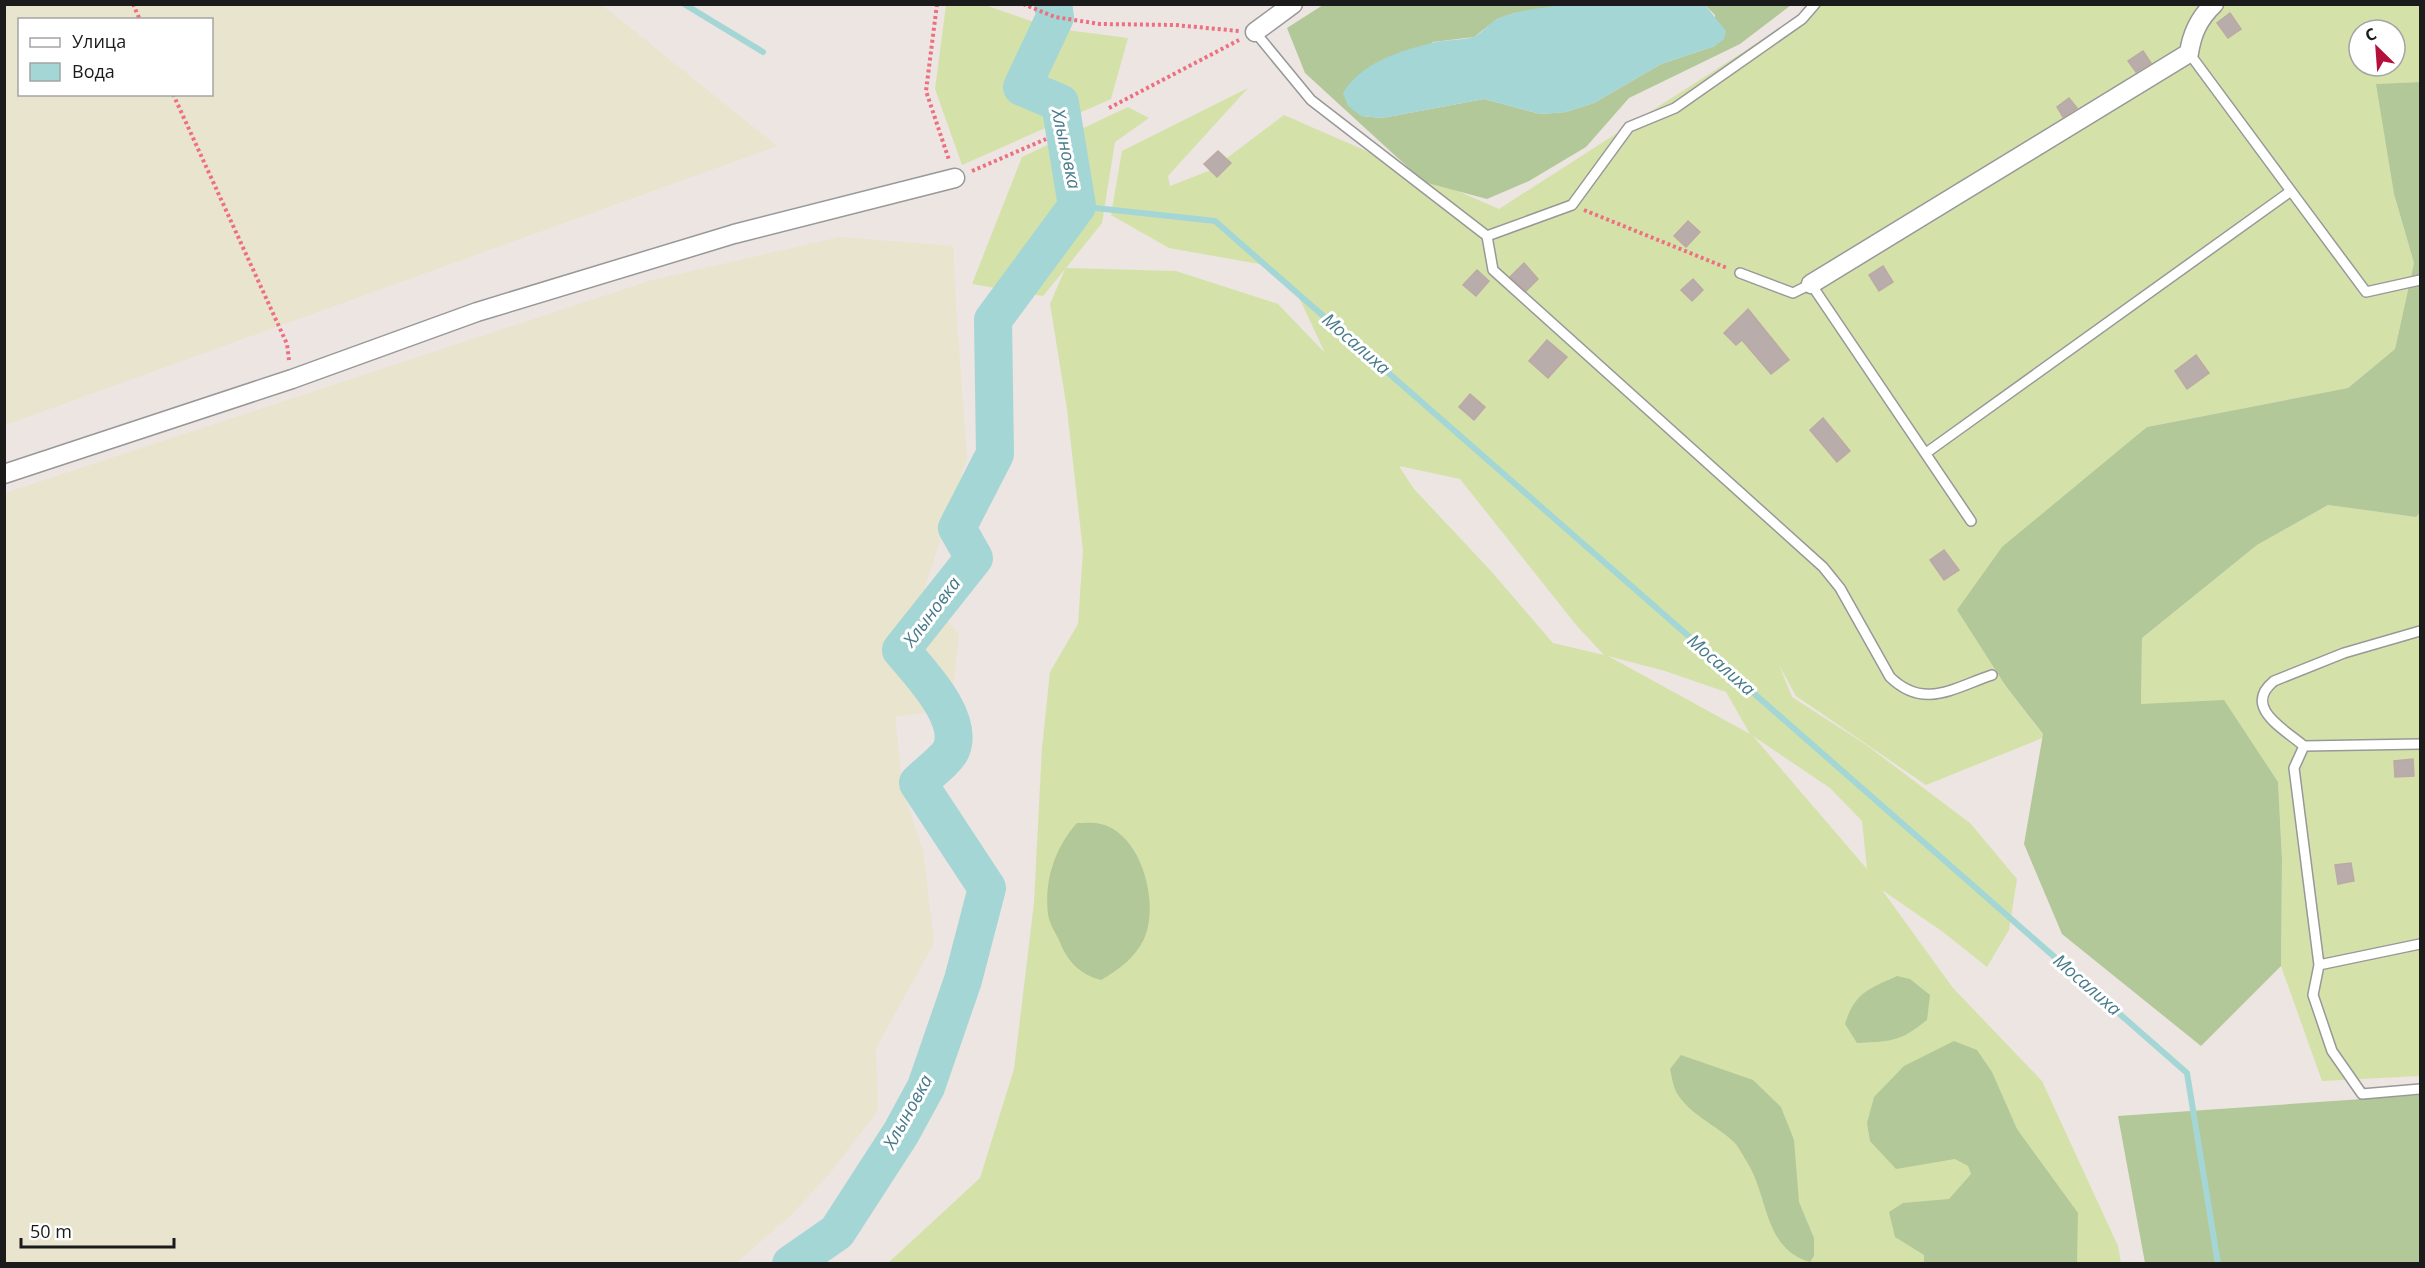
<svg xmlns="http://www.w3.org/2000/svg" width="2425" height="1268" viewBox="0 0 2425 1268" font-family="'Open Sans',sans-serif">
  <rect width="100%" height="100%" fill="#ece5e1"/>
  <path fill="#e9e4cd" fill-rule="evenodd" d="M5,4L602,5L777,146L5,425ZM20,20H212V94H20Z
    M840,237L953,246L957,322L967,458L924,590L959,635L950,709L895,717L903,792L923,851L934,943L876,1048L878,1110L830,1173L791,1215L736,1263H5V493L652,280Z"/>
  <path fill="#d4e2aa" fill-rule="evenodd" d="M946,5H985L1051,28L1128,38L1111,99L962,165L935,89Z
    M1816,5H2420V82L2377,84L2394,194L2414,263L2395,349L2348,388L2147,427L1957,610L2005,685L2045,737L1926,785L1796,696L1779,665L1792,697L1865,744L1970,823L2017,879L2009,930L1987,967L1943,932L1882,890L1953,988L2042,1081L2118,1246L2121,1263L887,1264L980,1178L1014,1069L1034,903L1042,748L1050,672L1078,624L1083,551L1067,409L1050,304L1065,269L1043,296L972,284L1022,157L1128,107L1149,118L1115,142L1102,223L1066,268L1176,271L1278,304L1325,353L1295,289L1265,265L1169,248L1111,215L1122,151L1248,88L1168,176L1170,186L1211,170L1284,115L1499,209ZM2359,30H2395V66H2359ZM1399,466L1460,479L1577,626L1604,655L1553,643L1490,570L1414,489ZM1608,656L1665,671L1726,692L1750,734ZM1753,736L1830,788L1862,821L1867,869Z
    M2328,505L2416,517L2420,513V1076L2322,1081L2281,966L2282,859L2278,782L2141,704L2142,638L2257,545Z"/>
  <path fill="#b2c899" d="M1323,5H1567L1514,13L1497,19L1474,37L1433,42L1361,116L1382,118L1484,99L1540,114L1566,112L1594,103L1661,64L1715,46V15L1705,5H1791L1740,44L1629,98L1586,147L1529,181L1487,199L1424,182L1305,73L1287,28Z
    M2420,82V513L2416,517L2328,505L2257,545L2142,638L2141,704L2224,700L2278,782L2282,859L2281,966L2201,1046L2062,934L2024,844L2043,734L2005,685L1957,610L2002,547L2147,427L2348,388L2395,349L2414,263L2394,194L2376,84Z
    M1077,823C1084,823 1094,822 1101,824C1142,834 1160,904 1144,939C1135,958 1118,970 1101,980C1079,974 1067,961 1059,940C1055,932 1049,923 1048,914C1044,881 1055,847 1077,823Z
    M1897,976L1910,979L1930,995L1927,1020C1900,1042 1892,1041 1857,1043L1845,1024C1855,992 1869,989 1897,976Z
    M1954,1041L1977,1050L1992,1072L2017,1129L2078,1213L2077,1263H1924V1255L1895,1237L1889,1212L1903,1203L1949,1199L1971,1174L1968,1166L1955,1159L1896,1169L1870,1141L1867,1123L1874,1097L1904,1066Z
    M1681,1055L1753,1080L1781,1107L1794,1140L1799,1202L1814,1238V1256L1810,1262C1763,1248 1769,1197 1747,1162C1743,1156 1739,1147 1734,1142C1716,1125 1692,1116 1678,1095C1673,1088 1672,1077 1670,1069Z
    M2420,1095V1263H2145L2118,1116Z"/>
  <path fill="#a4d6d5" d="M1567,4L1705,5L1726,31L1724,39L1715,46L1661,64L1594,103L1566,112L1540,114L1484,99L1382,118L1361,116L1348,106L1343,93C1361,63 1399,51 1432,43C1445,39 1461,41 1473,37C1483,33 1490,22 1499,18C1520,9 1545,8 1567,4Z"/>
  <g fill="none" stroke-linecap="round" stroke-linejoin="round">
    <path stroke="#a4d6d5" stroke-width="6" d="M684,4L763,52
      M1077,206L1215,221L2187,1073L2218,1264"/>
    <path stroke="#a4d6d5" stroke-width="38" d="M791,1264L837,1232L901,1133L926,1087L963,980L987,888L918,783C926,775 947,759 951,750C965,718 919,672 901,650L974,558L957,528L995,454L993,320L1077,206L1060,103L1022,87L1055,17L1053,4"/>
  </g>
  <path fill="#b8adab" stroke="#bca9a5" stroke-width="1.5" d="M2230,13L2241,29L2228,38L2217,23Z
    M2143,51L2151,63L2136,72L2128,61Z
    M2069,98L2077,108L2063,117L2057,107Z
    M1218,151L1231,163L1217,177L1204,164Z
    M1688,221L1700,232L1686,247L1674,236Z
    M1524,263L1538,279L1526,291L1510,277Z
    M1883,266L1893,282L1879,291L1869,275Z
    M1477,270L1489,281L1476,296L1463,285Z
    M1693,279L1703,290L1692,301L1681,290Z
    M1748,309L1789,360L1771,374L1742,340L1736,345L1724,333Z
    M1547,340L1567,357L1548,378L1529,361Z
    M2196,355L2209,373L2187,389L2175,371Z
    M1470,394L1485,407L1474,420L1459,407Z
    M1823,418L1850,451L1837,462L1810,430Z
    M1944,550L1959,570L1944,580L1930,560Z
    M2413,759L2414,776L2395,777L2394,761Z
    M2351,863L2354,881L2338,884L2335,865Z"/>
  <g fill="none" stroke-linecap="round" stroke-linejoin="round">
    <defs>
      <path id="lane" d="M1255,32L1311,100L1487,236L1572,205L1629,127L1675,108L1802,19L1815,4
        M2291,191L2366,292L2420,280
        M1487,236L1493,270L1823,567L1840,588L1890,677C1924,710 1953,688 1992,675
        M1740,273L1793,293L1811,284L1971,521
        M1926,453L2291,191L2189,53
        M2420,631L2344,653L2274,681C2242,707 2284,729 2304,746L2420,744
        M2304,746L2294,768L2319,965L2420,944
        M2319,965L2313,995L2332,1051L2362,1094L2420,1089"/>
      <path id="street" d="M1255,32L1293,4
        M1811,284L2189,53C2192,33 2199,18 2214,4
        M4,474L292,379L477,312L734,234L955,178"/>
    </defs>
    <use href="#lane" stroke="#989898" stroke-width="12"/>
    <use href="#street" stroke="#989898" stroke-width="21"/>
    <path stroke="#ed7082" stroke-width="4" stroke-dasharray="3 3" stroke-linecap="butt" d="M133,4L140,20
      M937,4L926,91L949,160
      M1023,4L1055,17L1100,24L1175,25L1239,31
      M173,94L287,344L289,360
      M1109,108L1239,40
      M972,171L1046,139
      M1584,210L1727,268"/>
    <use href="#lane" stroke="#fff" stroke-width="9"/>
    <use href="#street" stroke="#fff" stroke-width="18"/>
  </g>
  <g text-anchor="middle" stroke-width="6" stroke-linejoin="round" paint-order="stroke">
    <g font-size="18" font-style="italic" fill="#477a8b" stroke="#fff">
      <text transform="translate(1066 149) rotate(78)" y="6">Хлыновка</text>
      <text transform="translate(1356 344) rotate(41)" y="6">Мосалиха</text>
      <text transform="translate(932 612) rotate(-53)" y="6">Хлыновка</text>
      <text transform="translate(1721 665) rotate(41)" y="6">Мосалиха</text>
      <text transform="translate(2087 985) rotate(41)" y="6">Мосалиха</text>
      <text transform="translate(908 1112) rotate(-61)" y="6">Хлыновка</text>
    </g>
  </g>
  <rect width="2425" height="1268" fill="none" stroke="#1b1b1b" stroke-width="12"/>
  <rect x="18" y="18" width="195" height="78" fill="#ffffff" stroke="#a4a4a4" stroke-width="1.5"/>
  <rect x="30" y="38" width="30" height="9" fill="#ffffff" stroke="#a4a4a4" stroke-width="1.5"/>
  <text x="72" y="48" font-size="18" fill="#1b1b1b">Улица</text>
  <rect x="30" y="63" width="30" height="18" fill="#a4d6d5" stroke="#a4a4a4" stroke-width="1.5"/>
  <text x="72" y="78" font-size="18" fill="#1b1b1b">Вода</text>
  <g transform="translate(2377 48) rotate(335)"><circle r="28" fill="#ffffff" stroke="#a4a4a4" stroke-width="1.5"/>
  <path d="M0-4.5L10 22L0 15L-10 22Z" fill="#b51039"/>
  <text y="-9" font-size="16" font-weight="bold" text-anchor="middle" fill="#1b1b1b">С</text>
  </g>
  <path d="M21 1238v9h153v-9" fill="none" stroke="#1b1b1b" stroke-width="3"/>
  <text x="30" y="1238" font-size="18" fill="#1b1b1b" stroke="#ffffff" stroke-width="4.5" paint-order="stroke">50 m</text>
</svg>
